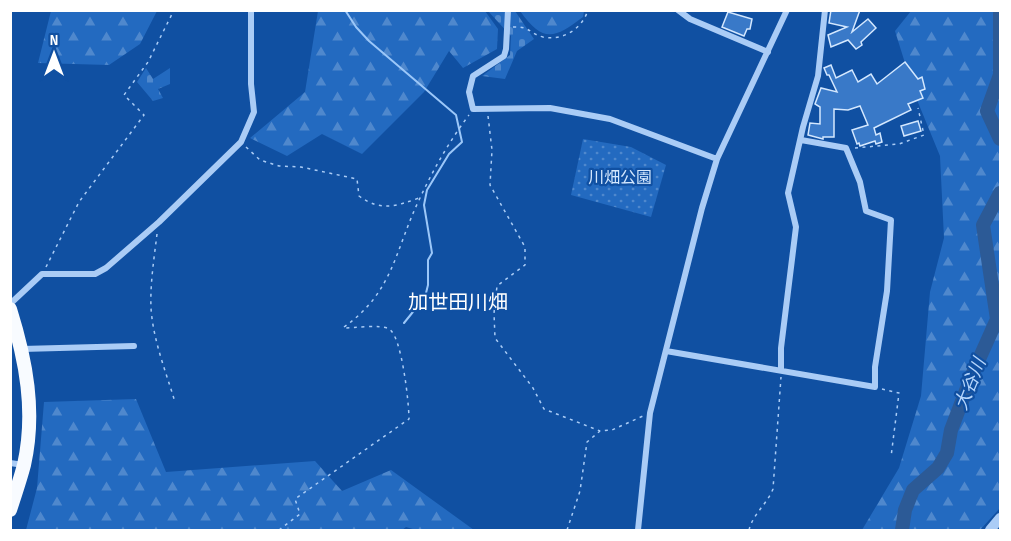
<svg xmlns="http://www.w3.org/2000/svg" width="1011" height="541" viewBox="0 0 1011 541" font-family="'Sofia Sans Condensed','Noto Sans JP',sans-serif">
  <defs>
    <pattern id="green-dots" width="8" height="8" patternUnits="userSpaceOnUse" patternTransform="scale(1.5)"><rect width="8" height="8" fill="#236ac0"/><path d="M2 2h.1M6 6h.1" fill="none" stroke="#4f88cd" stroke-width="1.8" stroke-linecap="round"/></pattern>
    <pattern id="forest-firs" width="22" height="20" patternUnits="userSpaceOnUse" patternTransform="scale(1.5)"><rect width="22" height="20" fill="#236ac0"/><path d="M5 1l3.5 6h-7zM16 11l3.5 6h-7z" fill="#4f88cd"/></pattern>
    <pattern id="cemetery-stones" width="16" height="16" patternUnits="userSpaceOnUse" patternTransform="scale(1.5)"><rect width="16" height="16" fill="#236ac0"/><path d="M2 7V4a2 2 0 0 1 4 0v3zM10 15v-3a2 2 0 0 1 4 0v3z" fill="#4f88cd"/></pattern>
  </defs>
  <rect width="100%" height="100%" fill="#1050a2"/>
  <path fill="url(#green-dots)" d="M583,139L631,147L666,165L651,217L571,195Z"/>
  <path fill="url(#forest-firs)" d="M51,11V10L157,11L140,44L109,65L38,63Z
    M318,11H485L498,29L497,49L463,68L449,51L424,92L362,154L322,134L287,156L250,138L305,92Z
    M520,11H584L583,17C554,39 543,43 520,11Z
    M911,11H1000V508L980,530H862L899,468L921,396L930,292L944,238L940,156L915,95L895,31Z
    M136,399L166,472L315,461L342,491L391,470L474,530H416L406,527L402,530H26L37,488L44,402Z"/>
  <path fill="url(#cemetery-stones)" d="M488,11H515L534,39L517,51L505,79L482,76L510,55L511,36Z
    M146,68L153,79L170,68V84L158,89L163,98L153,101L137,82Z"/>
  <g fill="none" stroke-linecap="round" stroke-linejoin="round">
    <path stroke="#9bc7f9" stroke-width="2" d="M345,10L356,27L369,41L456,115L462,142L449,154L427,190L424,205L432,253L428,260V285L425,297L404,323"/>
    <path stroke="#2c5a96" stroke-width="14" d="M1000,11V75L987,111L1000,139
      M902,530L905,510L913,490L938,468L947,453L951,430L972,375L997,319L983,225L1000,193"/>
  </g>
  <path fill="#3979c8" stroke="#d3e7fe" stroke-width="1.5" d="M831,10H860L852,32L868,19L876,28L861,42L862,45L856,49L848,40L831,47L828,35L847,27L829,23Z
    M728,12L752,19L750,29H747L744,36L722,27Z
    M905,62L918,79L922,77L925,89L920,91L923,98L908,104L911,110L874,128L876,135L880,133L882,142L876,144L875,141L860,146L859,143L857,144L852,130L868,125L860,106L848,110L834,109V137H823V139L808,135L810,123L820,124V107L815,104L821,88L837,92L829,75H827L824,68L831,65L836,78L852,70L858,82L871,74L877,84Z
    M918,121L921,131L904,136L901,126Z"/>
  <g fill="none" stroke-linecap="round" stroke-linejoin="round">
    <path stroke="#aaccf6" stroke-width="1.5" stroke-dasharray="3 4.5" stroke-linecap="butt" d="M513,27C530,26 530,34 543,37C563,41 582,29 588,10
      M488,116L492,150L490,185L525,247V265L497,286L494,313L495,338L533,388L544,409L600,431
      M246,147L260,160L279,166L301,167L357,179L359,196C381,212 396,206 419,198
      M855,148L899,144L924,135L918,108
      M157,234C154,259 150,284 151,308C153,340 166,372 175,402
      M46,267L79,202L144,115L124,95L148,62L174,10
      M344,327C394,292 395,249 420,198C433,170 450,140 469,115
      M882,389L899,393L891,457
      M279,530L300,514L295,499L409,419C409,404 402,336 389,329C381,324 353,328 343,328
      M567,530L580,491L587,442L600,431L612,430L643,416
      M749,530C753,514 767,504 773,489L781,377"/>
    <path stroke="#aaccf6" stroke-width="6" d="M508,10L506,49L504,56L473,76L469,92L473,109L550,108L610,119L717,159
      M678,10L690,19L768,52
      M10,304L42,274H95L106,268L159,222L241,142L254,112L251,84V10
      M22,349L134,346
      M666,351L875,387V367L887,291L891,220L866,211L860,182L846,148L801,140
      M781,370V348L796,227L788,193L803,127L818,76L825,10
      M10,463L24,465
      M638,530L650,413L702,208L717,159L787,10"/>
    <path stroke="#aaccf6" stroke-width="10" d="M990,530L1000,518"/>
    <path stroke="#f8fbff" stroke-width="14" d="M10,309C26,360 36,412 24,465C20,480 15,495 10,510"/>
  </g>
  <g text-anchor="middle" stroke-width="4.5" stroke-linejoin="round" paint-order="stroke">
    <g font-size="16" fill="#d3e7fe" stroke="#1050a2">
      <text x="620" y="183">川畑公園</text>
    </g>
    <g font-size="18" font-style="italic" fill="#b6d6fc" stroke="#1050a2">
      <text transform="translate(970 384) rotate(-68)" y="6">大谷川</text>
    </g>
    <g font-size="20" fill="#fff" stroke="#1050a2">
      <text x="458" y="309">加世田川畑</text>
    </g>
  </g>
  <rect width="1011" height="541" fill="none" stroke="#ffffff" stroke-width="24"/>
  <g transform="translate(54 54)" stroke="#1050a2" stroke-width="4.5" paint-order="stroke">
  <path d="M0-4.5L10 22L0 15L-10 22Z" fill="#ffffff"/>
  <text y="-9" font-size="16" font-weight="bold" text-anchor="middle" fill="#ffffff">N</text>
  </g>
</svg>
